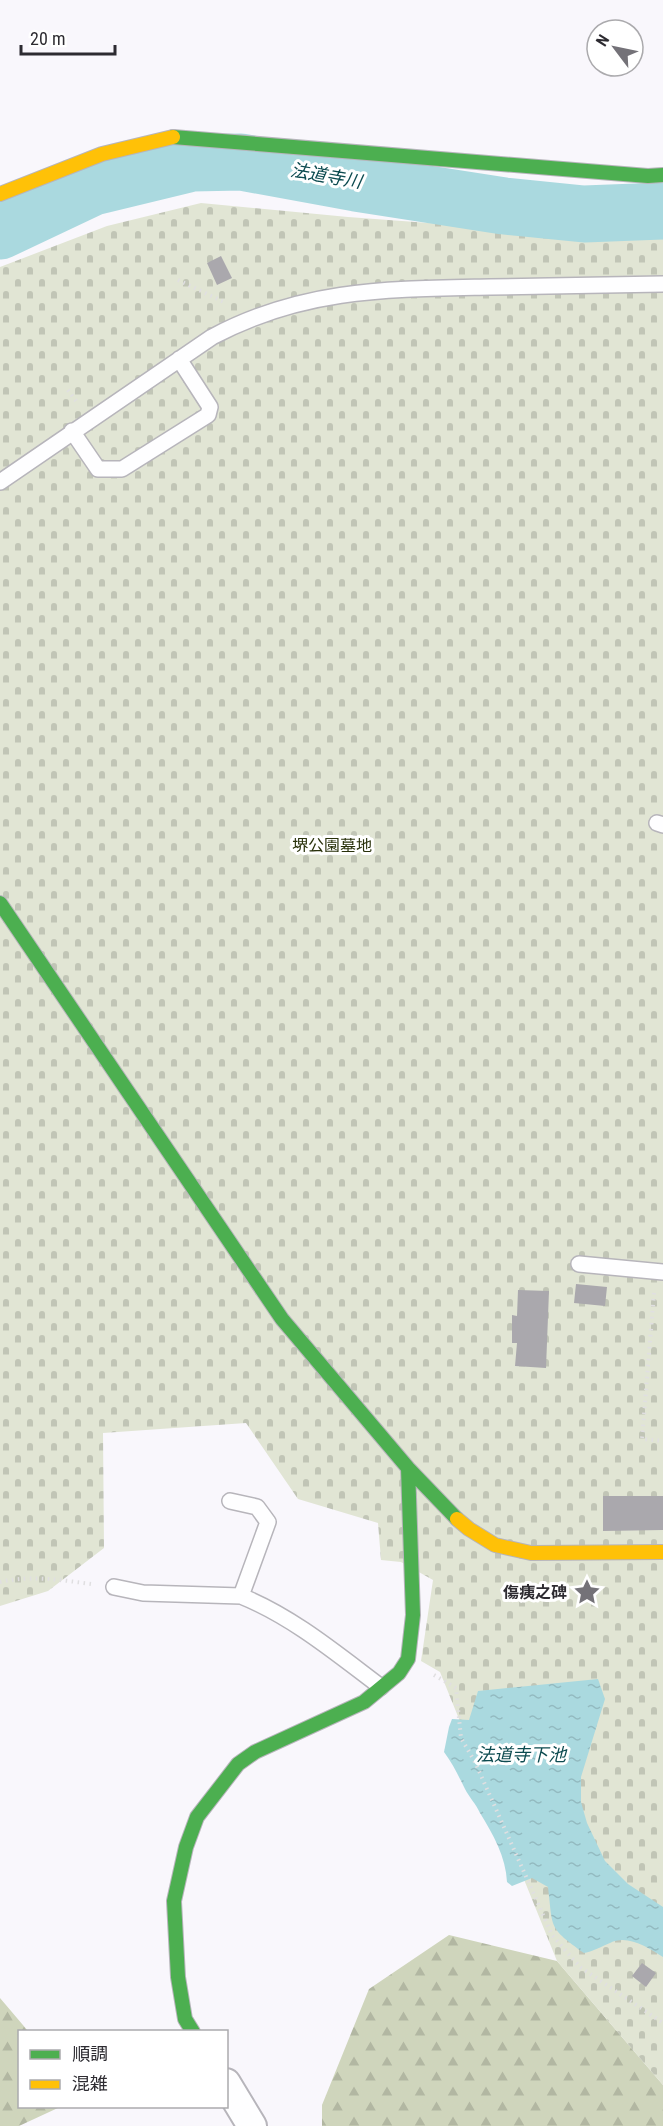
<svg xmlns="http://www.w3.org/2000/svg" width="663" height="2126" viewBox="0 0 663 2126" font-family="'Roboto Condensed','Noto Sans JP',sans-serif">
  <defs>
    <pattern id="forest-firs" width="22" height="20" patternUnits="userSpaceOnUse" patternTransform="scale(1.5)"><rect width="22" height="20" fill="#cfd5bc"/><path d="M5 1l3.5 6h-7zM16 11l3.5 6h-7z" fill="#b2b7a2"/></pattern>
    <pattern id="cemetery-stones" width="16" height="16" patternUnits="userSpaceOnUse" patternTransform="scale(1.5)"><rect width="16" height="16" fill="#e1e5d4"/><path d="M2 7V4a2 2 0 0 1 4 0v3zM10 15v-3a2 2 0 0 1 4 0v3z" fill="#c1c5b6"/></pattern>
    <pattern id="water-ripples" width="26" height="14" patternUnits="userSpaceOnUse" patternTransform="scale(1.5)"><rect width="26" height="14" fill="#aad9df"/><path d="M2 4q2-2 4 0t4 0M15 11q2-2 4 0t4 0" fill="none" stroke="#93bac0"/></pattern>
  </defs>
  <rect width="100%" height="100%" fill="#f9f7fc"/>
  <path fill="url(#forest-firs)" d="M449,1935L557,1961L663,2085V2126H322V2105L369,1989Z
    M0,1998L28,2031L20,2032V2106L60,2107L19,2126H0Z"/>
  <path fill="url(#cemetery-stones)" d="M201,203L348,217L620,237L663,235V2085L557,1961L440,1672L421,1661L433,1580L401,1562L381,1560L378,1523L298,1499L246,1423L103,1433L104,1548L48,1591L0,1606V267L107,226Z"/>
  <path fill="url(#water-ripples)" d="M598,1679L605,1699L581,1777V1802L587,1823L605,1861L628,1884L663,1907V1957C648,1948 628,1934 610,1943C600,1947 594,1951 584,1953C548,1927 553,1929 548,1887L532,1878L512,1886L507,1882C506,1857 493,1834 480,1813C476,1804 469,1797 465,1789C458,1775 453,1764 444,1752L449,1727L452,1719L469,1720L478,1691Z"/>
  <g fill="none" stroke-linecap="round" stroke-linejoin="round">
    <path stroke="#aad9df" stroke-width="57" d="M0,231L93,187L192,163L241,162L356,183L504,206L584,214L663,211"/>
  </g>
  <path fill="#aaa8ad" d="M221,256L232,278L217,285L207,263Z
    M576,1284L607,1287L605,1306L574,1303Z
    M518,1290L549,1291L546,1368L515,1366L517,1343H512V1315L517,1316Z
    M603,1496H663V1530L603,1531Z
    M642,1963L656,1973L646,1987L632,1976Z"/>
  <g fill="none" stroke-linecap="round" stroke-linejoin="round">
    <defs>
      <path id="lane" d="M72,431L98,469H122L208,415L210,407L179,359
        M0,482L212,337C304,288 389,289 490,287C548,286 605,285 663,284
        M657,823L663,825
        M579,1264L663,1272
        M230,1501L257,1507L268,1522L241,1596
        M114,1587L143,1593L241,1596C293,1617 337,1654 381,1687"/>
      <path id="street" d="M226,2083L252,2126"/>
      <path id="fast" d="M173,137L648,176L663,175
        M0,903L282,1319L408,1468L457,1519
        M193,2032L185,2019L178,1977L174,1901L186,1847L197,1817L238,1764L255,1752L364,1702L399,1673L408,1659L413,1615L408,1468"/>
      <path id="slow" d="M0,194L102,154L173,137
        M457,1519L469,1529L495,1545L531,1553L663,1552"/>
    </defs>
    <use href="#lane" stroke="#b7b5bb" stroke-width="18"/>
    <use href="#street" stroke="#b7b5bb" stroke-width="32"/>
    <use href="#fast" stroke="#b7b5bb" stroke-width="16"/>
    <use href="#slow" stroke="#b7b5bb" stroke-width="16"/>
    <path stroke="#e0dfe1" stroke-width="4" stroke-dasharray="1.5 4.5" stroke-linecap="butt" d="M178,280L226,303
      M68,390L76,401
      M654,1293L642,1439L663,1441
      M0,1582C31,1575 61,1580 91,1584
      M434,1675L456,1688L461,1738L475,1762L552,1935L580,1967L663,2023"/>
    <use href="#lane" stroke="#fefeff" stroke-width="15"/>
    <use href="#street" stroke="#fefeff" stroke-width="28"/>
    <use href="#fast" stroke="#4caf50" stroke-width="14"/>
    <use href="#slow" stroke="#ffc107" stroke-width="14"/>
  </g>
  <defs>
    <symbol id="sight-bare" viewBox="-9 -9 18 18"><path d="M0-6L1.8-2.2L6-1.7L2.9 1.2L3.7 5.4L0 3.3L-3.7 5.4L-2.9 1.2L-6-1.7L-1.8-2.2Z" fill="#747278" stroke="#fff" stroke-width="2.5" paint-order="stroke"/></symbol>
  </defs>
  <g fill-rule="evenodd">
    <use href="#sight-bare" x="568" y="1573" width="38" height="38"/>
  </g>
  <g text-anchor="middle" stroke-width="6" stroke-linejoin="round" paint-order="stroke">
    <g font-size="16" fill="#29310a" stroke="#fff">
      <text x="332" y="851">堺公園墓地</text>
    </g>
    <g font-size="16" font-weight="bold" fill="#2d2b31" stroke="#fff" text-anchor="end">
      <text x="567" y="1598">傷痍之碑</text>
    </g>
    <g font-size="18" font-style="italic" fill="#0d4b50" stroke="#fff">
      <text transform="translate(326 176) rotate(10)" y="6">法道寺川</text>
      <text x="521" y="1761">法道寺下池</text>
    </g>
  </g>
  <rect x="18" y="2030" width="210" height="78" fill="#ffffff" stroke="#abaaad" stroke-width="1.5"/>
  <rect x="30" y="2050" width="30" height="9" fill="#4caf50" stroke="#abaaad" stroke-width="1.5"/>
  <text x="72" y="2060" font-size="18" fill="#2d2b31">順調</text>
  <rect x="30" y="2080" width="30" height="9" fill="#ffc107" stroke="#abaaad" stroke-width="1.5"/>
  <text x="72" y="2090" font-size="18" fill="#2d2b31">混雑</text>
  <g transform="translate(615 48) rotate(302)"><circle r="28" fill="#ffffff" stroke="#abaaad" stroke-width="1.5"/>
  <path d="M0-4.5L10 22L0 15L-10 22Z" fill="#747278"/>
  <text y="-9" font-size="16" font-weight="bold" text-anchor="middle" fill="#2d2b31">N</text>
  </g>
  <path d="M21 45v9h94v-9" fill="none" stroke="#2d2b31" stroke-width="3"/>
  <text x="30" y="45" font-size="18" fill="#2d2b31" stroke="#ffffff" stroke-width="4.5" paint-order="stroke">20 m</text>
</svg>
